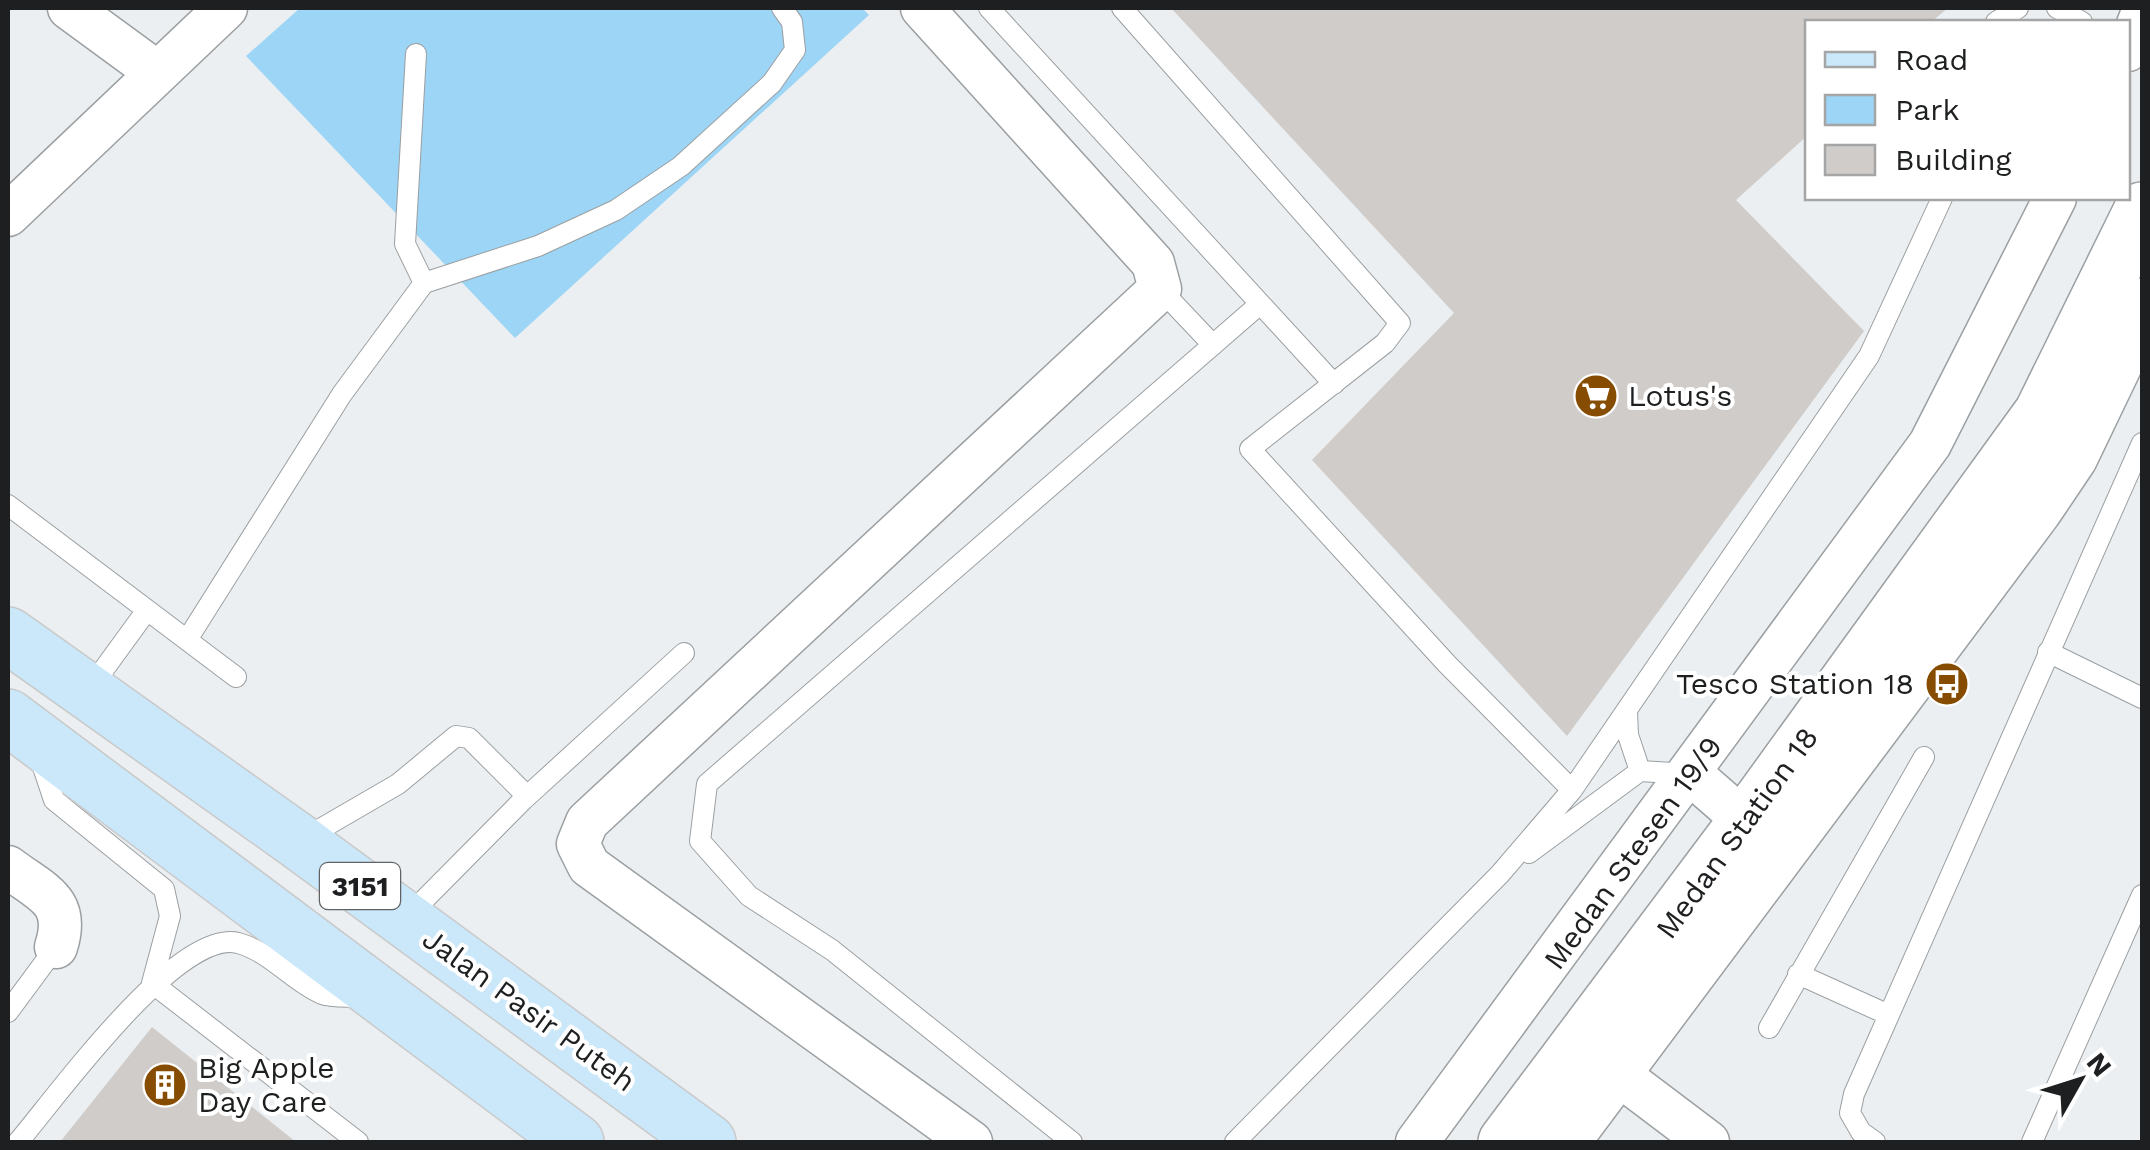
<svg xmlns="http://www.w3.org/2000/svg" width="2150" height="1150" viewBox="0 0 2150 1150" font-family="'Work Sans',sans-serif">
  <rect width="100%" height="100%" fill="#ebeff1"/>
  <path fill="#9dd5f6" d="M300,8H862L869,15L515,338L246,56Z"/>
  <path fill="#cfccc9" d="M1171,8H1948L1931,22H1808V135L1736,200L1864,331L1567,736L1312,460L1454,313Z
    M152,1027L296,1142H60Z"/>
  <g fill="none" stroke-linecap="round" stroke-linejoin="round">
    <defs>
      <path id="lane" d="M989,8L1334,384
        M1122,8L1400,323L1385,343L1250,449L1447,664L1572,790
        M2057,8L2082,22
        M1996,22L2018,8
        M416,54L405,244L424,283
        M1160,289L1213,345
        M8,505L236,677
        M187,640L342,394L424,283L538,246L616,210L681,166L772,83L795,50L792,22L782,8
        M2048,652L2142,698
        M88,691L147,610
        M1627,712L1628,735L1640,771
        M40,758L54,800L164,889L170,916L152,983
        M523,800L684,653
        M305,838L398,784L456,736L469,738L522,791L523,800L407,917
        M1529,853L1640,771L1689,774
        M1798,974L1889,1015
        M152,983L358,1142
        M8,1012L56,947
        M1769,1028L1924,757
        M18,1142C55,1099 177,928 238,943C271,952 292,981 322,994C332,998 349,996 360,997
        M1072,1142L832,950L749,896L700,841L707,784L1260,304
        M1235,1142L1500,874L1572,790L1869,356L1942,198
        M1875,1142L1861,1132L1850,1113L1854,1094L2142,443
        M2032,1142L2142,895"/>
      <path id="street" d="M69,8L155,71
        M922,8L1153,263L1160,289L587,822L578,844L589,866L971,1142
        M2128,50L2142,14
        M8,215L226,8
        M1691,774L1746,822
        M8,867C42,893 71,900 56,947
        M1614,1071L1708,1142
        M1417,1142L1930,444L2055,198"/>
      <path id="secondary" d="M1506,1142L1746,822L2042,413L2142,210
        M1561,1142L2035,508L2070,456L2142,306"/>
      <path id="primary" d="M8,635L298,841L708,1142
        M8,717L576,1142"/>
    </defs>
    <use href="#lane" stroke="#9b9fa1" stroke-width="22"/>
    <use href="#street" stroke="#9b9fa1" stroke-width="45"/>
    <use href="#secondary" stroke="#9b9fa1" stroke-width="58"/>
    <use href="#primary" stroke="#c9c9c9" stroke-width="58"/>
    <use href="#lane" stroke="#fff" stroke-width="20"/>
    <use href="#street" stroke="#fff" stroke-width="42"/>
    <use href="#secondary" stroke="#fff" stroke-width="55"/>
    <use href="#primary" stroke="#cbe8fa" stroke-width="55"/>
  </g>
  <defs>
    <symbol id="supermarket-disc" viewBox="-11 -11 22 22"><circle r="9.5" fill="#864c01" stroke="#fff"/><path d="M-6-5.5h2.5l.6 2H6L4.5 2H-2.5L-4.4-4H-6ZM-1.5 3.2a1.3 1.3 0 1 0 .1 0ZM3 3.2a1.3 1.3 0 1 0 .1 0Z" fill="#fff"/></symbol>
    <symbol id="bus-disc" viewBox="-11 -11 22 22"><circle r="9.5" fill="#864c01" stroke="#fff"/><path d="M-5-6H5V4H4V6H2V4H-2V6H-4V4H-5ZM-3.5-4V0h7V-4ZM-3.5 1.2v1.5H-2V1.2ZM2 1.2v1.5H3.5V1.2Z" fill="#fff"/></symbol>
    <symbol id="building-disc" viewBox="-11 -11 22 22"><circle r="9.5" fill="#864c01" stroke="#fff"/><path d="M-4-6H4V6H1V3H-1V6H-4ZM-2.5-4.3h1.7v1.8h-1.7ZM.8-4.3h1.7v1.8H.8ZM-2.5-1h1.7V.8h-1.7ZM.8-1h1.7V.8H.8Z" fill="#fff"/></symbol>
  </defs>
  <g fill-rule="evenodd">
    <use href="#supermarket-disc" x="1571" y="371" width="50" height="50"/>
    <use href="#bus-disc" x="1922" y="659" width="50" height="50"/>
    <use href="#building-disc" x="140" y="1060" width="50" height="50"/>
  </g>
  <g text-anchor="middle" stroke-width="8" stroke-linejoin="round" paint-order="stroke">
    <rect fill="#fff" stroke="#616263" stroke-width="2.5" x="320" y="863" width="80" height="46" rx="8"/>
    <g font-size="28" font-weight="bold" fill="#1d1f20">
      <text x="360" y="896">3151</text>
    </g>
    <g font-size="30" fill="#1d1f20" stroke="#fff" text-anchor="start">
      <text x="1628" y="406">Lotus's</text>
      <text x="1914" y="694" text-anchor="end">Tesco Station 18</text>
      <text x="198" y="1078">Big Apple<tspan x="198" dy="34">Day Care</tspan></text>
    </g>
    <g font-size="30" fill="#1d1f20" stroke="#fff">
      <text transform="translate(1737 833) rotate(-54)" y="10">Medan Station 18</text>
      <text transform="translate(1633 853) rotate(-54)" y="10">Medan Stesen 19/9</text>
      <text transform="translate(529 1010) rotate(36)" y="10">Jalan Pasir Puteh</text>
    </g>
  </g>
  <rect width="2150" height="1150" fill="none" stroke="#1d1f20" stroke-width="20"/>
  <rect x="1805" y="20" width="325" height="180" fill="#ffffff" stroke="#a5a5a6" stroke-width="2.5"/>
  <rect x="1825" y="52" width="50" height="15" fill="#cbe8fa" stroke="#a5a5a6" stroke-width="2.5"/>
  <text x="1895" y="70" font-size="30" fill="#1d1f20">Road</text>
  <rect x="1825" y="95" width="50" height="30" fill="#9dd5f6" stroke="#a5a5a6" stroke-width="2.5"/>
  <text x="1895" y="120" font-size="30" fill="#1d1f20">Park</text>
  <rect x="1825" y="145" width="50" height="30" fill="#cfccc9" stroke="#a5a5a6" stroke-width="2.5"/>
  <text x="1895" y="170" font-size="30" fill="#1d1f20">Building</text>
  <g transform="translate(2080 1080) rotate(51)" stroke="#ffffff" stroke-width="8" paint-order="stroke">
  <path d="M0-8L18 38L0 25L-18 38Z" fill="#1d1f20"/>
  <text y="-15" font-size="28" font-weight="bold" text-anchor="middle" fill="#1d1f20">N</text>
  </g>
</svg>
